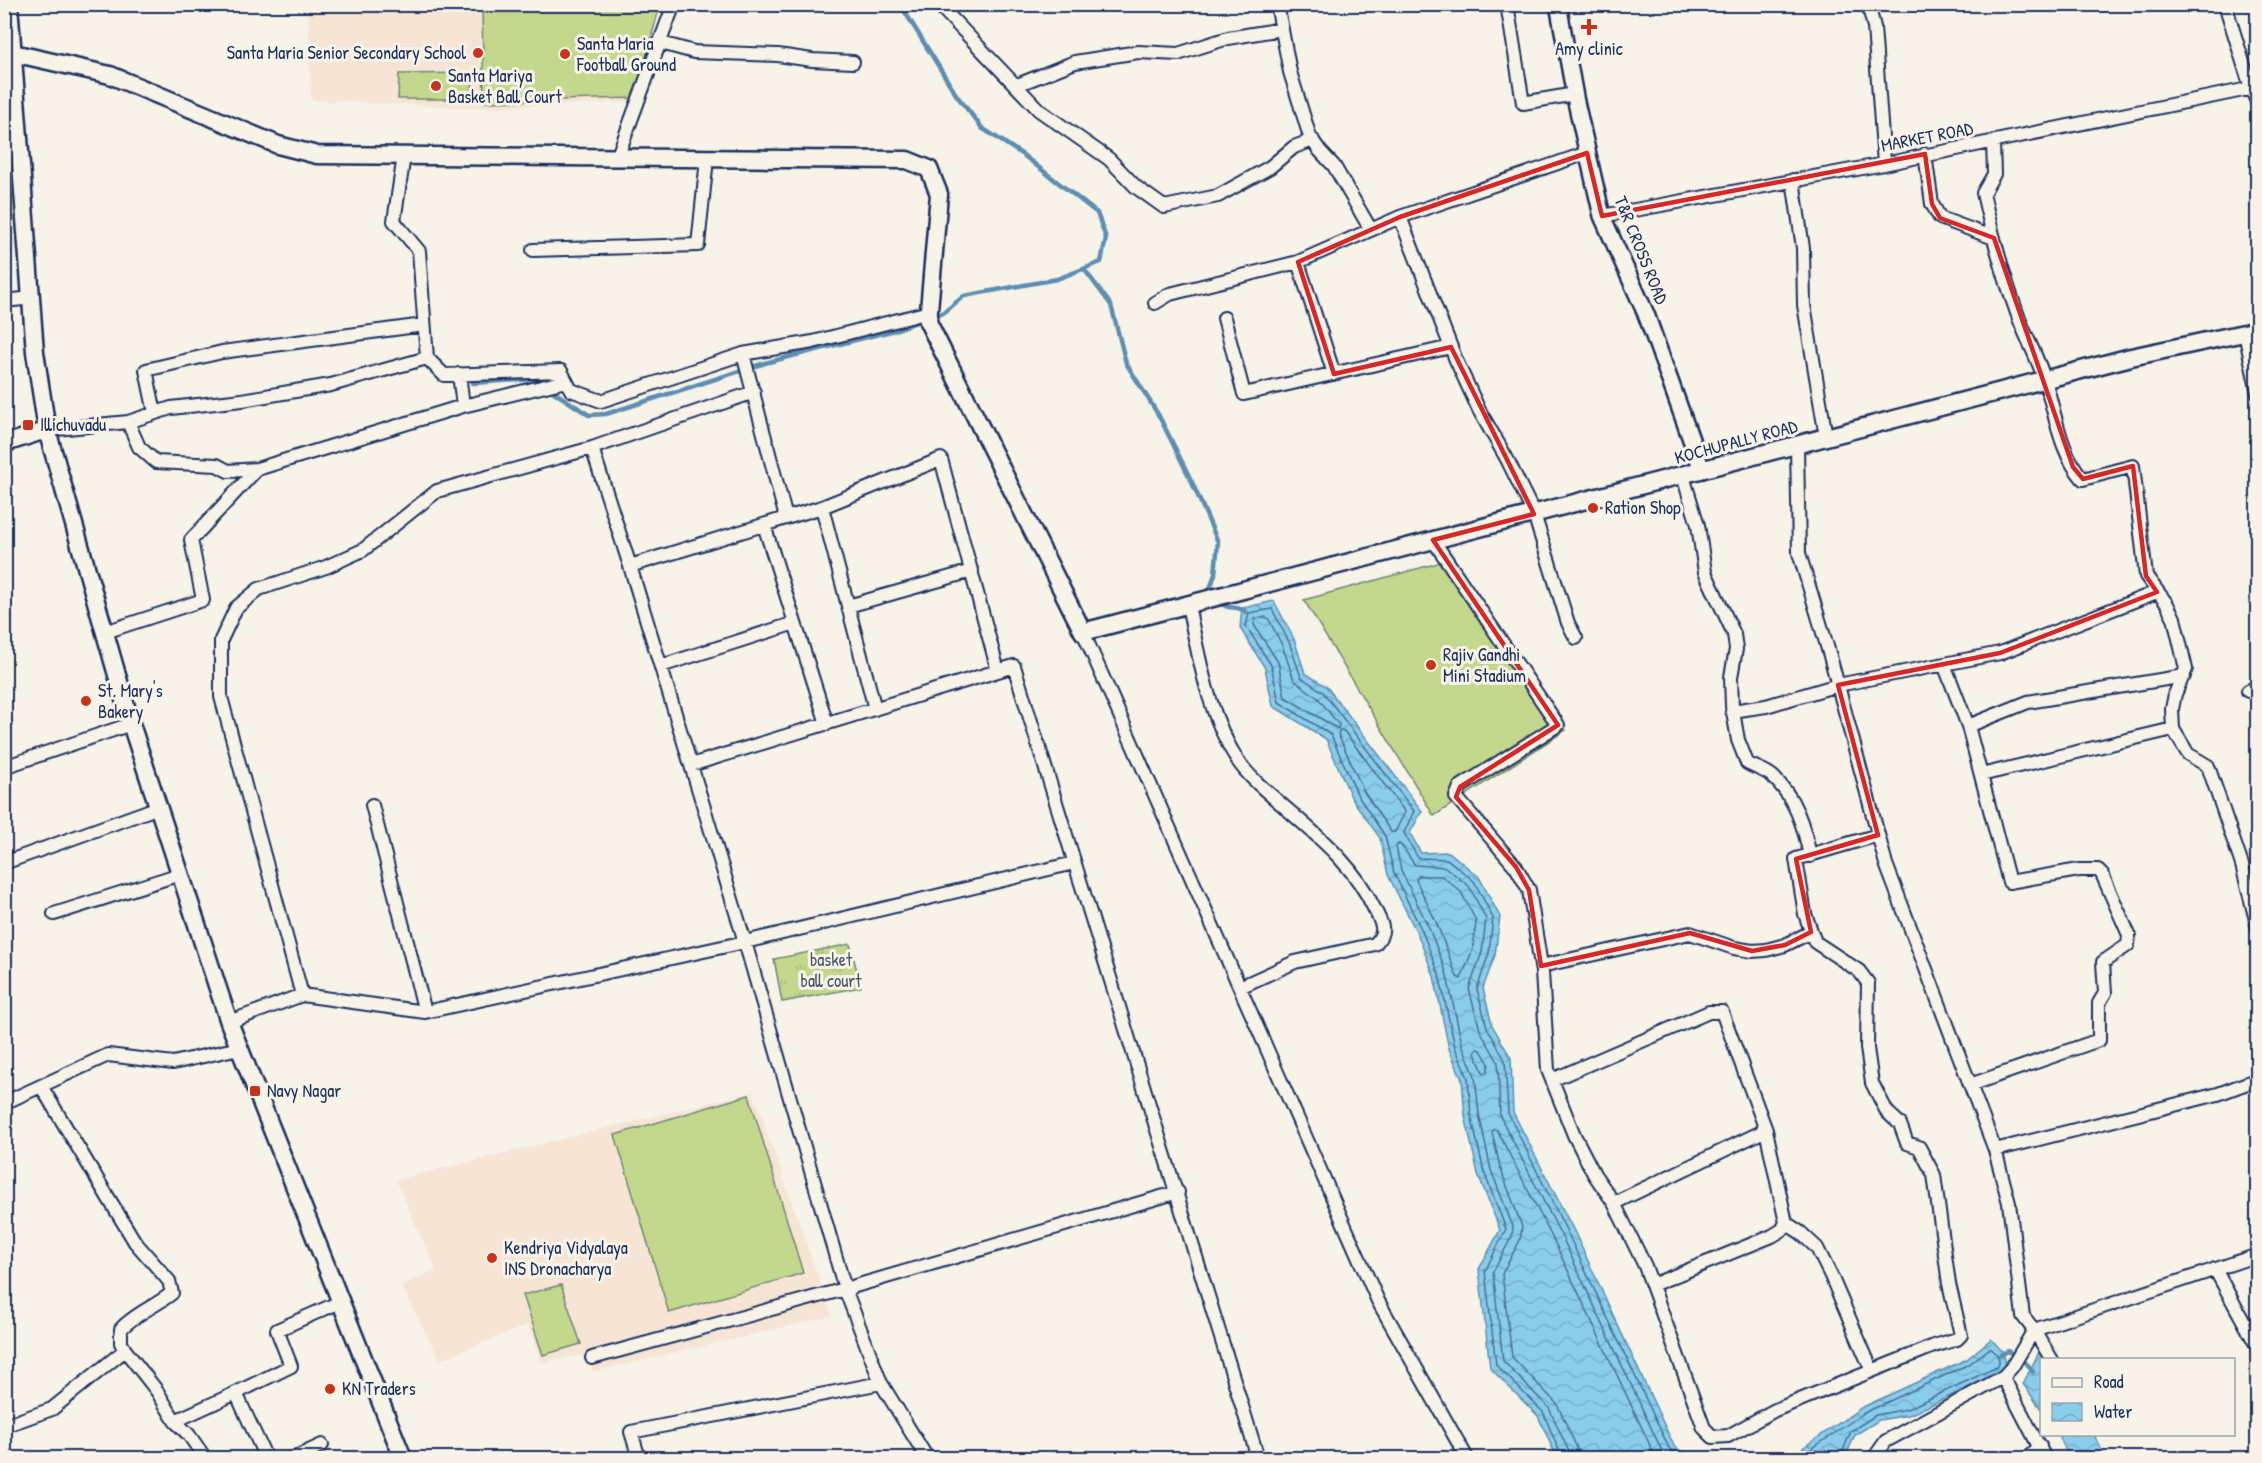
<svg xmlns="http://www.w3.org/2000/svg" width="2262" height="1463" viewBox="0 0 2262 1463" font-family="'Patrick Hand',sans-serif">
  <defs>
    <pattern id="grass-tufts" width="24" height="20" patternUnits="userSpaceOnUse" patternTransform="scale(1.5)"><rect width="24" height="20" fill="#c4d88d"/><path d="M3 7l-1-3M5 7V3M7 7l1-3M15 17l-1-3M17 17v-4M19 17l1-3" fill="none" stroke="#a8ba7c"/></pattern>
    <pattern id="water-waves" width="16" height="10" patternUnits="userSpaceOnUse" patternTransform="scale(1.5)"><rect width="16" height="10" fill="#89cdea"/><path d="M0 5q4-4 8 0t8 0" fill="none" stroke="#76b0cb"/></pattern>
  </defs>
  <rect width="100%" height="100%" fill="#f7f3e8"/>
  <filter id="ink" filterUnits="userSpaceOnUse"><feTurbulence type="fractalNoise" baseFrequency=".0167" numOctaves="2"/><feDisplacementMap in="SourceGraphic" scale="12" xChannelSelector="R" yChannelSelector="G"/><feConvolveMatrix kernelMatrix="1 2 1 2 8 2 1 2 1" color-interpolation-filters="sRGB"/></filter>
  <g filter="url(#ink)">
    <path fill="#f6e5d4" d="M338,4L662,5L631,102L483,108L311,100L308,7Z
      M753,1092L832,1316L592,1372L587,1354L541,1363L528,1325L440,1360L401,1285L436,1270L396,1180Z"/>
    <path fill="url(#grass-tufts)" stroke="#708476" stroke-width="1.5" d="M850,944L861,987L782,1002L774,959Z"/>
    <path fill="#c4d88d" stroke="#708476" stroke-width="1.5" d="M626,5H660L635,98L484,102L482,10Z
      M472,73L473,99H398L399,74Z
      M1445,561L1566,730L1434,816L1304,600Z
      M749,1095L803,1273L669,1313L615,1135Z
      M561,1285L581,1344L543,1355L523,1295Z"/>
    <path fill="url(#water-waves)" stroke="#5d8eb2" stroke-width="1.5" d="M1274,601L1294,639L1305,673L1327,687L1422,811L1410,833L1421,853L1449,852L1479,877L1500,917L1495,955L1483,988L1492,1025L1511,1058L1513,1112L1575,1233L1674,1446L1691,1458H1557L1538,1416L1490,1368L1479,1269L1500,1230L1478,1174L1465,1116L1462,1079L1449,1049L1434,976L1417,933L1388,875L1380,838L1352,799L1326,739L1273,706L1265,668L1240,628L1242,608Z
      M1991,1339L2004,1353L2006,1370L1909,1415L1879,1420L1855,1435L1845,1458H1788L1861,1408L1967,1359Z
      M2039,1352L2044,1359L2042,1360L2041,1409L2023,1384Z
      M2059,1435H2094L2106,1458H2069Z"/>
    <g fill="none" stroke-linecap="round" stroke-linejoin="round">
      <path stroke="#476e96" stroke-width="1.5" d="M1265,617L1268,618L1282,645L1294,680L1318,698L1339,725L1338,729L1285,697L1278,662L1254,625L1255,619Z
        M1340,730L1344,731L1405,812L1395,832H1391L1364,792L1338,734Z
        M1419,876H1442L1461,892L1476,921L1473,949L1461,979L1457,977L1437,924L1416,880Z
        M1477,1049L1481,1050L1489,1064L1487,1073L1483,1072L1475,1053Z
        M1562,1458L1543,1412L1496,1365L1485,1271L1506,1229L1484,1172L1471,1115L1468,1078L1455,1047L1439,974L1422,931L1394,873L1385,836L1358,796L1331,735L1279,702L1271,665L1246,626L1249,613L1272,609L1289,642L1301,677L1323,692L1414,811L1404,833L1418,858L1447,859L1474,881L1493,918L1489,953L1477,989L1487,1027L1505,1060L1508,1113L1569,1236L1669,1448L1681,1458
        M1569,1458V1452L1549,1408L1503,1361L1493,1272L1512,1236L1513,1227L1491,1170L1479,1114L1475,1076L1462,1044L1446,972L1429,928L1401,870L1396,847L1398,844L1401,845L1415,865L1445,867L1469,886L1486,919L1482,952L1469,989L1480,1030L1498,1062L1500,1116L1563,1239L1662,1451L1669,1458
        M1578,1458L1577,1448L1557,1404L1512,1357L1502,1274L1520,1240L1522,1227L1500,1167L1492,1132L1494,1129L1497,1130L1555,1243L1656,1458
        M1798,1458L1864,1413L1969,1364L1989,1349H1992C1997,1354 2002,1361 1997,1367L1907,1409L1876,1415L1851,1431L1840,1458"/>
      <path stroke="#5d8eb2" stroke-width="4.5" d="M900,4L957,96L982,128L1023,155L1097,213L1106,238L1101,262L1057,279L964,296L943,313L933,316
        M1084,269L1111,305L1126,363L1159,416L1191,480L1218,542L1215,574L1209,592L1210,594
        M473,383L534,379L589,415L606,414L765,363L895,330L925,319
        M1219,602C1228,611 1237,604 1246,612
        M2000,1355L2008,1351L2028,1365L2033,1372"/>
      <defs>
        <path id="minor" d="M938,4L1039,110L1109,159L1136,187L1164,207L1218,196L1270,167L1294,147L1313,140
          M1277,4L1290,72L1310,137L1320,151L1334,166L1371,230
          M1507,4L1523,103L1575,94
          M1868,4L1874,27L1884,164
          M2225,4L2251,88L2258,104
          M661,43L694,52L778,55L812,60L853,62
          M1017,85L1075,62L1138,52L1178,54L1228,38L1282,29
          M1993,142L1994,174L1983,193C1992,234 2003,274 2017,313C2025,336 2038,358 2045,381C2056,415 2059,451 2083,479L2133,466L2146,576L2167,604L2174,618L2186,669L2175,694L2172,709L2173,729L2188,754L2208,766L2242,865L2258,928
          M1925,154L1932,204L1940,218L1994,238
          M404,156L394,221L419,251L427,358L444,375L561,371L571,390L601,401L743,354L813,342L929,312
          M617,158L674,4
          M1793,180L1803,248L1804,305L1826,437
          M1602,216L1884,164L2258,87
          M1400,217L1456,360L1479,410L1507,459L1534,514L1568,623L1576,638
          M533,250L698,245L707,159
          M1298,262L1334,374
          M4,301L33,298
          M1155,303L1170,294L1298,262L1400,217L1587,153
          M1224,318L1244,394L1451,347
          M2245,333L2258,393
          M743,354L786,518L822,507L875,709
          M463,406L566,381
          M155,413L146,370L222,352L424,325
          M128,422L139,447L156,462L217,465L228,471L257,469
          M47,430L128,422L171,408L242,400L331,385L427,358
          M1797,446L1799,553L1830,656L1886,864L1995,1150L2009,1203L2023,1316L2034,1330L2052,1360
          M592,448L754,392
          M1683,476L1698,525L1705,572L1734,634L1736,649L1731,677L1732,706L1738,740L1747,763C1755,768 1765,770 1772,776C1795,797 1804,826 1810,856
          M822,507L941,459L998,671
          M764,525L827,724
          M1433,540L1558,725L1460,787L1456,797L1516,867L1529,890L1542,972L1548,1070L1574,1135L1594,1174L1614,1203L1645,1266L1704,1428L1713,1437L1728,1436L1775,1410L1934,1346L1957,1339L1961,1335L1949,1284L1934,1175L1919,1147L1907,1143L1900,1124L1887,1112L1872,1083L1867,1048L1868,983L1859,971L1815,942L1805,914L1796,859L1878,835
          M630,566L786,518
          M1188,605C1199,657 1208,715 1238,761C1249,777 1265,790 1280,803C1316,835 1353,863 1374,908C1381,923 1388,930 1375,944L1295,962L1240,987
          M848,606L972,571
          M105,632L203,600L191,540L257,469L463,406L459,374
          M1083,632L1378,1301L1467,1458
          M1944,664L1968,726L2028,702L2184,676
          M661,666L795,623
          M2248,691L2258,687
          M1732,711L1766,706L1838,685L2000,653L2157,592
          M1968,726L2009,882L2079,870H2098L2102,874L2129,935L2128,945L2103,962L2105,993L2099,1003V1040L1970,1085
          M691,765L1014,666C1094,931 1178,1194 1258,1458
          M4,767L131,724
          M1981,775L2173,729
          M372,805L425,1012
          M4,863L159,807
          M54,914L180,874
          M1541,966L1690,933L1734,948L1752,951L1766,950L1785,945L1811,932
          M302,995L221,697V640L236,608L259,589L326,567L363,550L437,491L592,448L630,566L745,942L845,1289L881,1383L927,1458
          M229,1022L302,995L425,1012L745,942L1074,863
          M1552,1080L1709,1012H1722L1766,1130L1614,1203
          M41,1086L135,1242L169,1281L172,1293C156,1306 133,1315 121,1329V1343L125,1350
          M4,1103L108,1055L173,1063L239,1048
          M1995,1150L2218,1094L2258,1079
          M1786,1223L1801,1233L1817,1248L1831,1276L1872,1371
          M2215,1269L2258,1348
          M1652,1285L1772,1236L1782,1230L1786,1223L1766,1130
          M592,1358L845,1289L1178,1192
          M2003,1377L2045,1458
          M236,1393L266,1458
          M175,1421L236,1393L291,1366L277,1330L340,1302
          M4,1426L52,1409L125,1350L157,1391L175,1421L189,1435L205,1458
          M294,1458L322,1445
          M639,1458L631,1432L881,1383
          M1874,1458L1886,1441L2003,1377L2012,1367L2034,1330L2258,1255
          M2028,1458L2040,1446"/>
        <path id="tertiary" d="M1558,4L1576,102L1602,216L1646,314L1702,470
          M4,444L47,430"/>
        <path id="secondary" d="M9,4L35,352L47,430L131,724L229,1022L403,1458
          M13,53L110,75L278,145L317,155L907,160L929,169L939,194L928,322L1083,632L2131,357L2258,330"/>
      </defs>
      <use href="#minor" stroke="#1b2f5e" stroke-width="16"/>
      <use href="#tertiary" stroke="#1b2f5e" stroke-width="20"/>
      <use href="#secondary" stroke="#1b2f5e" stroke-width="21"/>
      <use href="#minor" stroke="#f7f3e8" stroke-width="12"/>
      <use href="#tertiary" stroke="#f7f3e8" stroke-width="15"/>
      <use href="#secondary" stroke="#f7f3e8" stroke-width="16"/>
    </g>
  </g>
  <path fill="none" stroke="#d62828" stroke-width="4.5" stroke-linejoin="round" d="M1587,153L1602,216L1925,154L1932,204L1940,218L1994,238L2073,467L2083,479L2133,466L2146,576L2157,592L2000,653L1838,685L1878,835L1796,859L1811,932L1785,945L1752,951L1690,933L1541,966L1529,890L1516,867L1456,797L1460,787L1558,725L1433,540L1534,514L1451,347L1334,374L1298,262L1400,217Z"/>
  <g fill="#c8321e" stroke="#f7f3e8" stroke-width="2">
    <path d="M1586 18h6v6h6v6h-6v6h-6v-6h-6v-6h6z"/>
    <circle cx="478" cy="53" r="6"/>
    <circle cx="565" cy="54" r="6"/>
    <circle cx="436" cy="86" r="6"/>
    <rect x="22" y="419" width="12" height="12" rx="3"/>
    <circle cx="1593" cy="508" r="6"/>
    <circle cx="1431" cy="665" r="6"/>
    <circle cx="86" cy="701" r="6"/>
    <rect x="249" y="1085" width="12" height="12" rx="3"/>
    <circle cx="492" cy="1258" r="6"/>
    <circle cx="330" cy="1389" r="6"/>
  </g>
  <g text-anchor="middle" stroke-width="6" stroke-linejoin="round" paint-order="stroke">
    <g font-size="18" fill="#1b2f5e" stroke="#f7f3e8" text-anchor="start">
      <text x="577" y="50">Santa Maria<tspan x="577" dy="21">Football Ground</tspan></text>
      <text x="1589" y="55" text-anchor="middle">Amy clinic</text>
      <text x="466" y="59" text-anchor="end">Santa Maria Senior Secondary School</text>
      <text x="448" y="82">Santa Mariya<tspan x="448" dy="21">Basket Ball Court</tspan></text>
      <text x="40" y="431">Illichuvadu</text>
      <text x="1605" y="514">Ration Shop</text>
      <text x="1443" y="661">Rajiv Gandhi<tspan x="1443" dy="21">Mini Stadium</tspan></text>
      <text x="98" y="697">St. Mary's<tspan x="98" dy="21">Bakery</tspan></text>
      <text x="267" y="1097">Navy Nagar</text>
      <text x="504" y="1254">Kendriya Vidyalaya<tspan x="504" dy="21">INS Dronacharya</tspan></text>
      <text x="342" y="1395">KN Traders</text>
    </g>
    <g font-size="18" fill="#1b2f5e" stroke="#f7f3e8">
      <text transform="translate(1927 137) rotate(-11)" y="6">MARKET ROAD</text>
      <text transform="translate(1641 250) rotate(68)" y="6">T&amp;R CROSS ROAD</text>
      <text transform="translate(1736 442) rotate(-15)" y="6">KOCHUPALLY ROAD</text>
    </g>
    <g font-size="18" fill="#45596a" stroke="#f7f3e8">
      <text x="831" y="966">basket<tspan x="831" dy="21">ball court</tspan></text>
    </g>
  </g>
  <rect width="2262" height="1463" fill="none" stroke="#f7f3e8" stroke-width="24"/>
  <rect x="12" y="12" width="2238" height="1439" fill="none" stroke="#1b2f5e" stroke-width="2" filter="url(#ink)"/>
  <rect x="2040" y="1358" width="195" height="78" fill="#f7f3e8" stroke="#9fa5b1" stroke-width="1.5"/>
  <rect x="2052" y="1378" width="30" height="9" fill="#f7f3e8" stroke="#9fa5b1" stroke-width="1.5"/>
  <text x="2094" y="1388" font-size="18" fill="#1b2f5e">Road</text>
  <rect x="2052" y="1403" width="30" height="18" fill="url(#water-waves)" stroke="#9fa5b1" stroke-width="1.5"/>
  <text x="2094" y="1418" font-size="18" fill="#1b2f5e">Water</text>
</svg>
